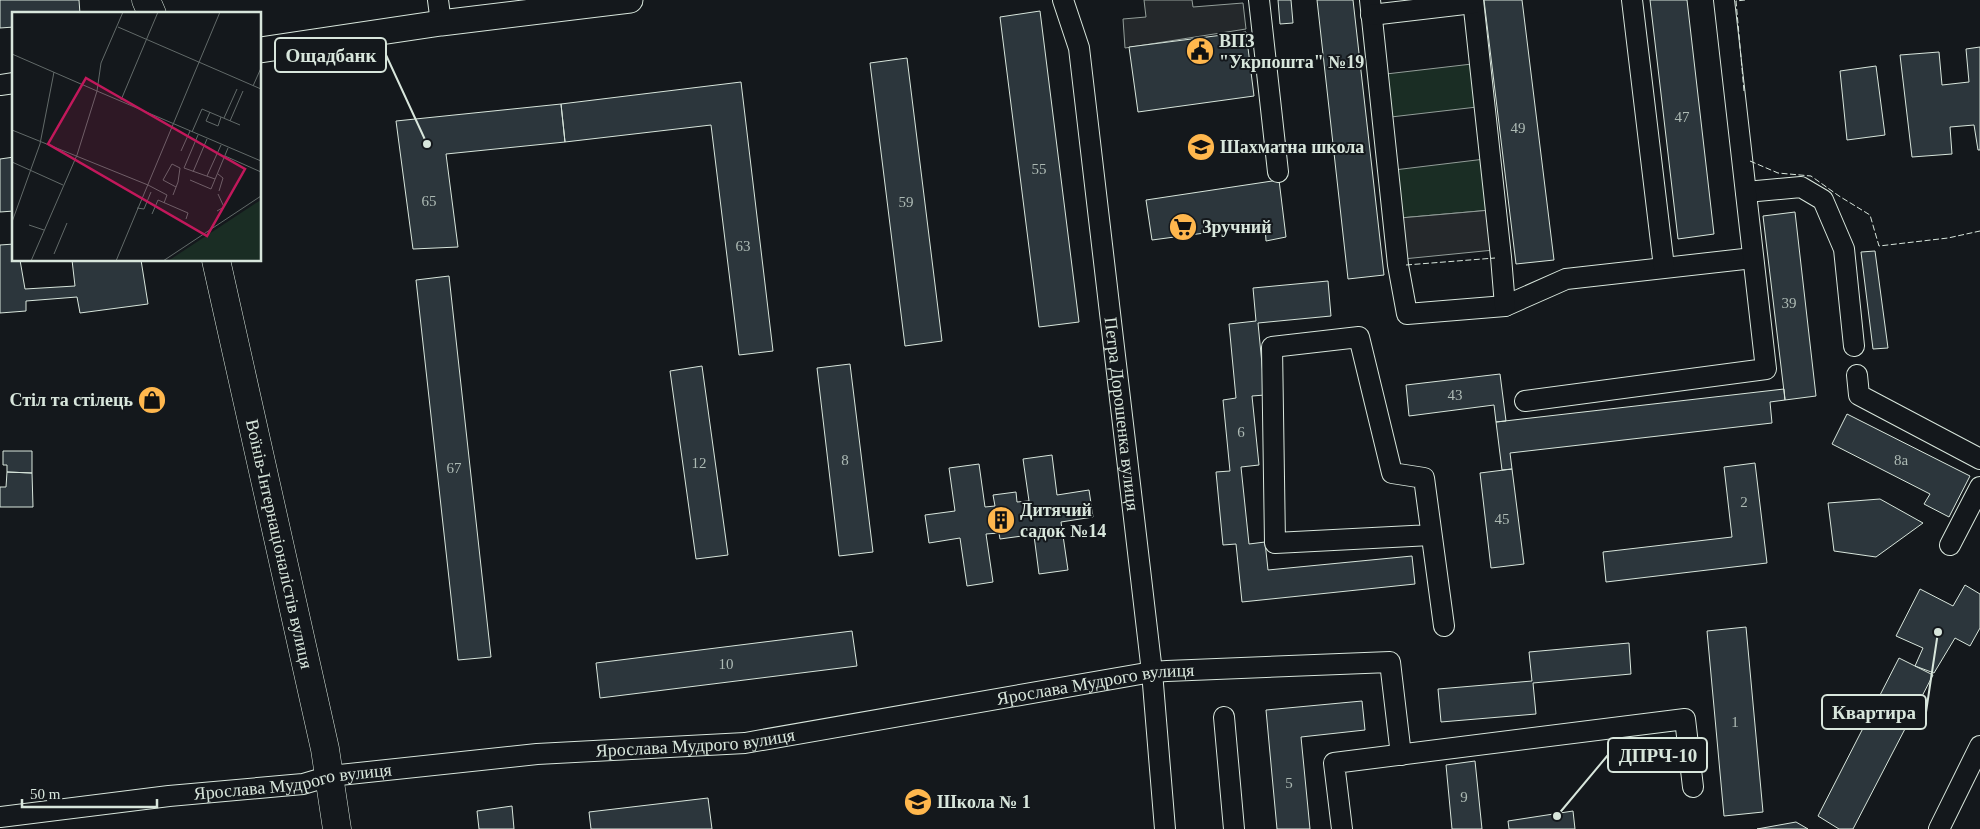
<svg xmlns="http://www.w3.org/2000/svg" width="1980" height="829" viewBox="0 0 1980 829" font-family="'Times New Roman',serif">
  <rect width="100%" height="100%" fill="#14181c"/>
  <path fill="#1a2d24" stroke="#939e99" d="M1472,64L1477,107L1391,117L1386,74Z
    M1485,159L1491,210L1400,218L1394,170Z"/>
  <path fill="#24282b" stroke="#939e99" d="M1144,0H1192L1193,7L1243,3L1246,29L1125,48L1123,19L1146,17Z
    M1491,210L1494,250L1403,259L1400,218Z"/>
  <path fill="#2c363c" stroke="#d8e6dc" d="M0,0H79L80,14H14V27L0,28Z
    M1278,0H1291L1293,23L1280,24Z
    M1317,0H1353L1384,275L1348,279Z
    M1484,0H1522L1554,260L1516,264Z
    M1650,0H1687L1714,234L1678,239Z
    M1040,11L1079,322L1039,327L1000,17Z
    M1246,32L1254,96L1138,112L1129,47Z
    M1980,47V150H1978L1974,125L1950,127L1952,154L1912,157L1900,55L1939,52L1942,85L1969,82L1966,49Z
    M907,58L942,341L905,346L870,63Z
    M1876,66L1885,135L1847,140L1840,71Z
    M741,82L773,351L739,355L711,125L565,142L561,104Z
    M561,104L565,142L446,154L458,247L413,249L396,121Z
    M14,157V211L0,212V159Z
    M1279,180L1286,237L1266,241L1265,225L1152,240L1146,200Z
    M1795,212L1816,396L1785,400L1763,216Z
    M14,244V260H20L25,289L75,286L72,260H141L148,304L80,313L77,297L26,301V311L0,313V245Z
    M1875,251L1888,348L1873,349L1861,252Z
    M449,276L491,657L458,660L416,280Z
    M1328,281L1331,316L1258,323L1265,395L1252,396L1259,465L1241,467L1249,544L1265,542L1268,570L1412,556L1415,584L1242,602L1236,544L1223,545L1216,472L1230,471L1223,400L1236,398L1229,324L1256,321L1253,288Z
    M850,364L873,552L839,556L817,368Z
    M702,366L728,555L696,559L670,371Z
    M1500,374L1506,421L1496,422L1494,405L1409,416L1406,385Z
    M1784,389L1785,400L1770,402L1772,423L1510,453L1512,469L1502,470L1496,422Z
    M1847,414L1970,476L1949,517L1924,504L1930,494L1832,444Z
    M3,451H32V473L7,472V465H3Z
    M1052,455L1057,495L1089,490L1093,517L1061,522L1068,570L1039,574L1033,528L1021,529L1022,536L1000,539L999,533L986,534L993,582L967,586L960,538L929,543L925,515L955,511L949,468L979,464L985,507L995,506L993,495L1016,492L1017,502L1029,501L1023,459Z
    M1755,463L1767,563L1606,582L1603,552L1732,537L1724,467Z
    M1512,469L1524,564L1491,568L1480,473Z
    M7,472L32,473L33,507H0V487H6Z
    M1880,499L1923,523L1876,557L1834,551L1828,503Z
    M1965,585L1980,594V628L1970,646L1955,638L1934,673L1915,666L1923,648L1896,636L1920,589L1953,606Z
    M1746,627L1763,812L1724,816L1707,631Z
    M852,631L857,666L600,698L596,663Z
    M1629,643L1631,674L1533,683L1536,714L1441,722L1438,689L1532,681L1529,652Z
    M1899,658L1933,675L1853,829H1839L1818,816Z
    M1362,701L1365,730L1301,737L1310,829H1277L1266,710Z
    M1475,761L1482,829H1452L1446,765Z
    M708,798L712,829H591L589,812Z
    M512,806L514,829H479L477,811Z
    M1573,811L1575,829H1509L1508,821Z
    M1796,822L1808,829H1757Z"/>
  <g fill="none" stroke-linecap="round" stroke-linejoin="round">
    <defs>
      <g id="minor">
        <path d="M438,0L441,23"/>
        <path id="s1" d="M1063,0L1079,48L1152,672L1165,829"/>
        <path d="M1259,0L1278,172"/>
        <path d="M1370,0L1398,265L1407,314L1505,306L1566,279L1753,258"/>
        <path d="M1473,0L1501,257L1505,306"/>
        <path d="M1632,0L1664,267"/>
        <path d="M1371,15L1473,3"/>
        <path d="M0,85L14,83"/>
        <path d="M1746,192L1801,187L1823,200L1844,249L1854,346"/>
        <path d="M1857,375L1859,395L1980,459"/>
        <path d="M1525,401L1766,369L1724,0"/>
        <path d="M1431,535L1275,543L1272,347L1359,337L1392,473L1424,478L1444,626"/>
        <path d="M1950,545L1980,487"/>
        <path d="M1224,717L1234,829"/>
        <path id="s2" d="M0,817L169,796L303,784L330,776L537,754L745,743L1152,672L1167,671L1390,662L1401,755"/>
        <path d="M1342,829L1334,763L1685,719L1693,787"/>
        <path d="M1939,829L1980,746"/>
      </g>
      <path id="major" d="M260,50L441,23L630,0"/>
      <g id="highway">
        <path d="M146,0L152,14"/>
        <path id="s3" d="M216,260L325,749L337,829"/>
      </g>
    </defs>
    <use href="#minor" stroke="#d8e6dc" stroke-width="22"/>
    <use href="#major" stroke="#d8e6dc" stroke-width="27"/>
    <use href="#highway" stroke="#d8e6dc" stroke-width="29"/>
    <use href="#minor" stroke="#14181c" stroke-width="20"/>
    <use href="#major" stroke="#14181c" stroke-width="25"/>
    <use href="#highway" stroke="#14181c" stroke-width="28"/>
    <path stroke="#d8e6dc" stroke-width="1" stroke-dasharray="6 2.5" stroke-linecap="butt" d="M1744,91L1736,1L1745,0
      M1750,161L1778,173L1811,176L1839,196L1870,215L1879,246L1948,238L1980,231
      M1406,265L1495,258"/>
  </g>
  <defs>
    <symbol id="civic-disc" viewBox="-11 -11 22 22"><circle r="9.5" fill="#ffb74d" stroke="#14181c"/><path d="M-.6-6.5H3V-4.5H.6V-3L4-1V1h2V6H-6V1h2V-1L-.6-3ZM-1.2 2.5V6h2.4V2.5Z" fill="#111"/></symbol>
    <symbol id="school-disc" viewBox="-11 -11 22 22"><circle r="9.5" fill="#ffb74d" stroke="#14181c"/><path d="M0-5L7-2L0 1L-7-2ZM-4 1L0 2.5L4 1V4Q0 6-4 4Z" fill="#111"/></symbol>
    <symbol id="supermarket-disc" viewBox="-11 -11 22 22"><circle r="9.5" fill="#ffb74d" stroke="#14181c"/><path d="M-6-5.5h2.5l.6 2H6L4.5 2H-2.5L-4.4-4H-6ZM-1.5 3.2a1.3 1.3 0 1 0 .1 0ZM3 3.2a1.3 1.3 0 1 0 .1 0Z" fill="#111"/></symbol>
    <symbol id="shop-disc" viewBox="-11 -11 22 22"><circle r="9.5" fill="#ffb74d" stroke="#14181c"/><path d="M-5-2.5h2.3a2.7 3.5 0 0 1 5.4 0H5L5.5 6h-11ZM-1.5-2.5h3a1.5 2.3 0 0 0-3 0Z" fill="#111"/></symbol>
    <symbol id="building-disc" viewBox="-11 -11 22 22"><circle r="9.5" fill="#ffb74d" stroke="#14181c"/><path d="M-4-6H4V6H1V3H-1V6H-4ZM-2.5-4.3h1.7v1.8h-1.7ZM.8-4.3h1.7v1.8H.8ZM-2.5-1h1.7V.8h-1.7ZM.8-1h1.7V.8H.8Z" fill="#111"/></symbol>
  </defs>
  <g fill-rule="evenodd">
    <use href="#civic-disc" x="1184" y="35" width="32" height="32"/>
    <use href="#school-disc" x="1185" y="131" width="32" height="32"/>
    <use href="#supermarket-disc" x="1167" y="211" width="32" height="32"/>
    <use href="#shop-disc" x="136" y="384" width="32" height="32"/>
    <use href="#building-disc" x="985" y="504" width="32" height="32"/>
    <use href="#school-disc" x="902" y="786" width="32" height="32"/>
  </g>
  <g text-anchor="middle" stroke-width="4" stroke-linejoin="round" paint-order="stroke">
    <g font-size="15" fill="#adbab4">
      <text x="1682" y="122">47</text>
      <text x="1518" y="133">49</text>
      <text x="1039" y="174">55</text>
      <text x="429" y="206">65</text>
      <text x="906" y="207">59</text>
      <text x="743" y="251">63</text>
      <text x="1789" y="308">39</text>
      <text x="1455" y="400">43</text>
      <text x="1241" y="437">6</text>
      <text x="845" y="465">8</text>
      <text x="1901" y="465">8а</text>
      <text x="699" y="468">12</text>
      <text x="454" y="473">67</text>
      <text x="1744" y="507">2</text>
      <text x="1502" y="524">45</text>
      <text x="726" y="669">10</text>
      <text x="1735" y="727">1</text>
      <text x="1289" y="788">5</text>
      <text x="1464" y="802">9</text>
    </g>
    <g font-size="18" font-weight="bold" fill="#d8e6dc" stroke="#14181c" text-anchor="start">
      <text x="1219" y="47">ВПЗ<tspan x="1219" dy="21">"Укрпошта" №19</tspan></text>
      <text x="1220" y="153">Шахматна школа</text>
      <text x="1202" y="233">Зручний</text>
      <text x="133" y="406" text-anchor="end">Стіл та стілець</text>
      <text x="1020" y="516">Дитячий<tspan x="1020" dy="21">садок №14</tspan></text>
      <text x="937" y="808">Школа № 1</text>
    </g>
    <g font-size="18" fill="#d8e6dc" stroke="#14181c">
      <text dy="6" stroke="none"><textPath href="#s1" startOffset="419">Петра Дорошенка вулиця</textPath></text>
      <text dy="6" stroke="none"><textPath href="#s3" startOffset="291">Воїнів-Інтернаціоналістів вулиця</textPath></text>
      <text dy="6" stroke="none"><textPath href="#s2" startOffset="1105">Ярослава Мудрого вулиця</textPath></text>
      <text dy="6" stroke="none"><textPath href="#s2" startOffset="700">Ярослава Мудрого вулиця</textPath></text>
      <text dy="6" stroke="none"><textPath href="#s2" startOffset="295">Ярослава Мудрого вулиця</textPath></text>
    </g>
  </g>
  <g transform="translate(12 12)">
    <rect width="249" height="249" fill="#14181c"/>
    <path d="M249,188V249H156L244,191Z" fill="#1a2d24"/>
    <path fill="none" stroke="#626a69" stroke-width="1" d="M106,15L249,77M0,42L85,79M241,74L249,56M85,79L249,149M109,88L146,0M198,100L194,109L206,114L209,105M212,106L225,77M218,109L231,79M0,118L136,173L155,183L152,191M180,120L190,97L228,113M186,123L172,156L203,167M169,139L178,119M213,144L249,160M0,150L51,173M181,160L195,127M206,162L211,166L207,179M195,164L209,133M178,168L199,177L216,136M161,183L166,170L168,156L160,152L151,168L164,175M125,196L132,197L139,180M205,199L212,195L206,182M140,202L146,188L176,201L174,207M0,210L28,132L42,60M17,213L32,218M42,242L55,211M19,249L65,143L85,79L89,51L111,0M104,249L208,0M151,249L249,184"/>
    <path fill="#c2185b" fill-opacity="0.15" stroke="#c2185b" stroke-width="2.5" d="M74,66L233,157L195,224L36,132Z"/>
    <rect width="249" height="249" fill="none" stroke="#d8e6dc" stroke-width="2.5"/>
  </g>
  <path fill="none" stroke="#d8e6dc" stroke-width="2" d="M427 144L386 55M1938 632L1926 712M1557 816L1608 755"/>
  <g fill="#d8e6dc" stroke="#14181c" stroke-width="2">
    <circle cx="427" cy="144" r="5"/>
    <circle cx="1938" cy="632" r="5"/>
    <circle cx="1557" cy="816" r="5"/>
  </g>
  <g fill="#14181c" stroke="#d8e6dc" stroke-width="2">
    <rect x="275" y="38" width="111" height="34" rx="5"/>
    <rect x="1822" y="695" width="104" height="34" rx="5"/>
    <rect x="1608" y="738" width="99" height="34" rx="5"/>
  </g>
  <g font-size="19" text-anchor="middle" font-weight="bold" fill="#d8e6dc">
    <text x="331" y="62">Ощадбанк</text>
    <text x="1874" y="719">Квартира</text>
    <text x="1658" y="762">ДПРЧ-10</text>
  </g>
  <path d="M22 799v8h135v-8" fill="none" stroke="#d8e6dc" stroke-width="2.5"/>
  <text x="30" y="799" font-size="15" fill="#d8e6dc" stroke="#14181c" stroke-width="4" paint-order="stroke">50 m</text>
</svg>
